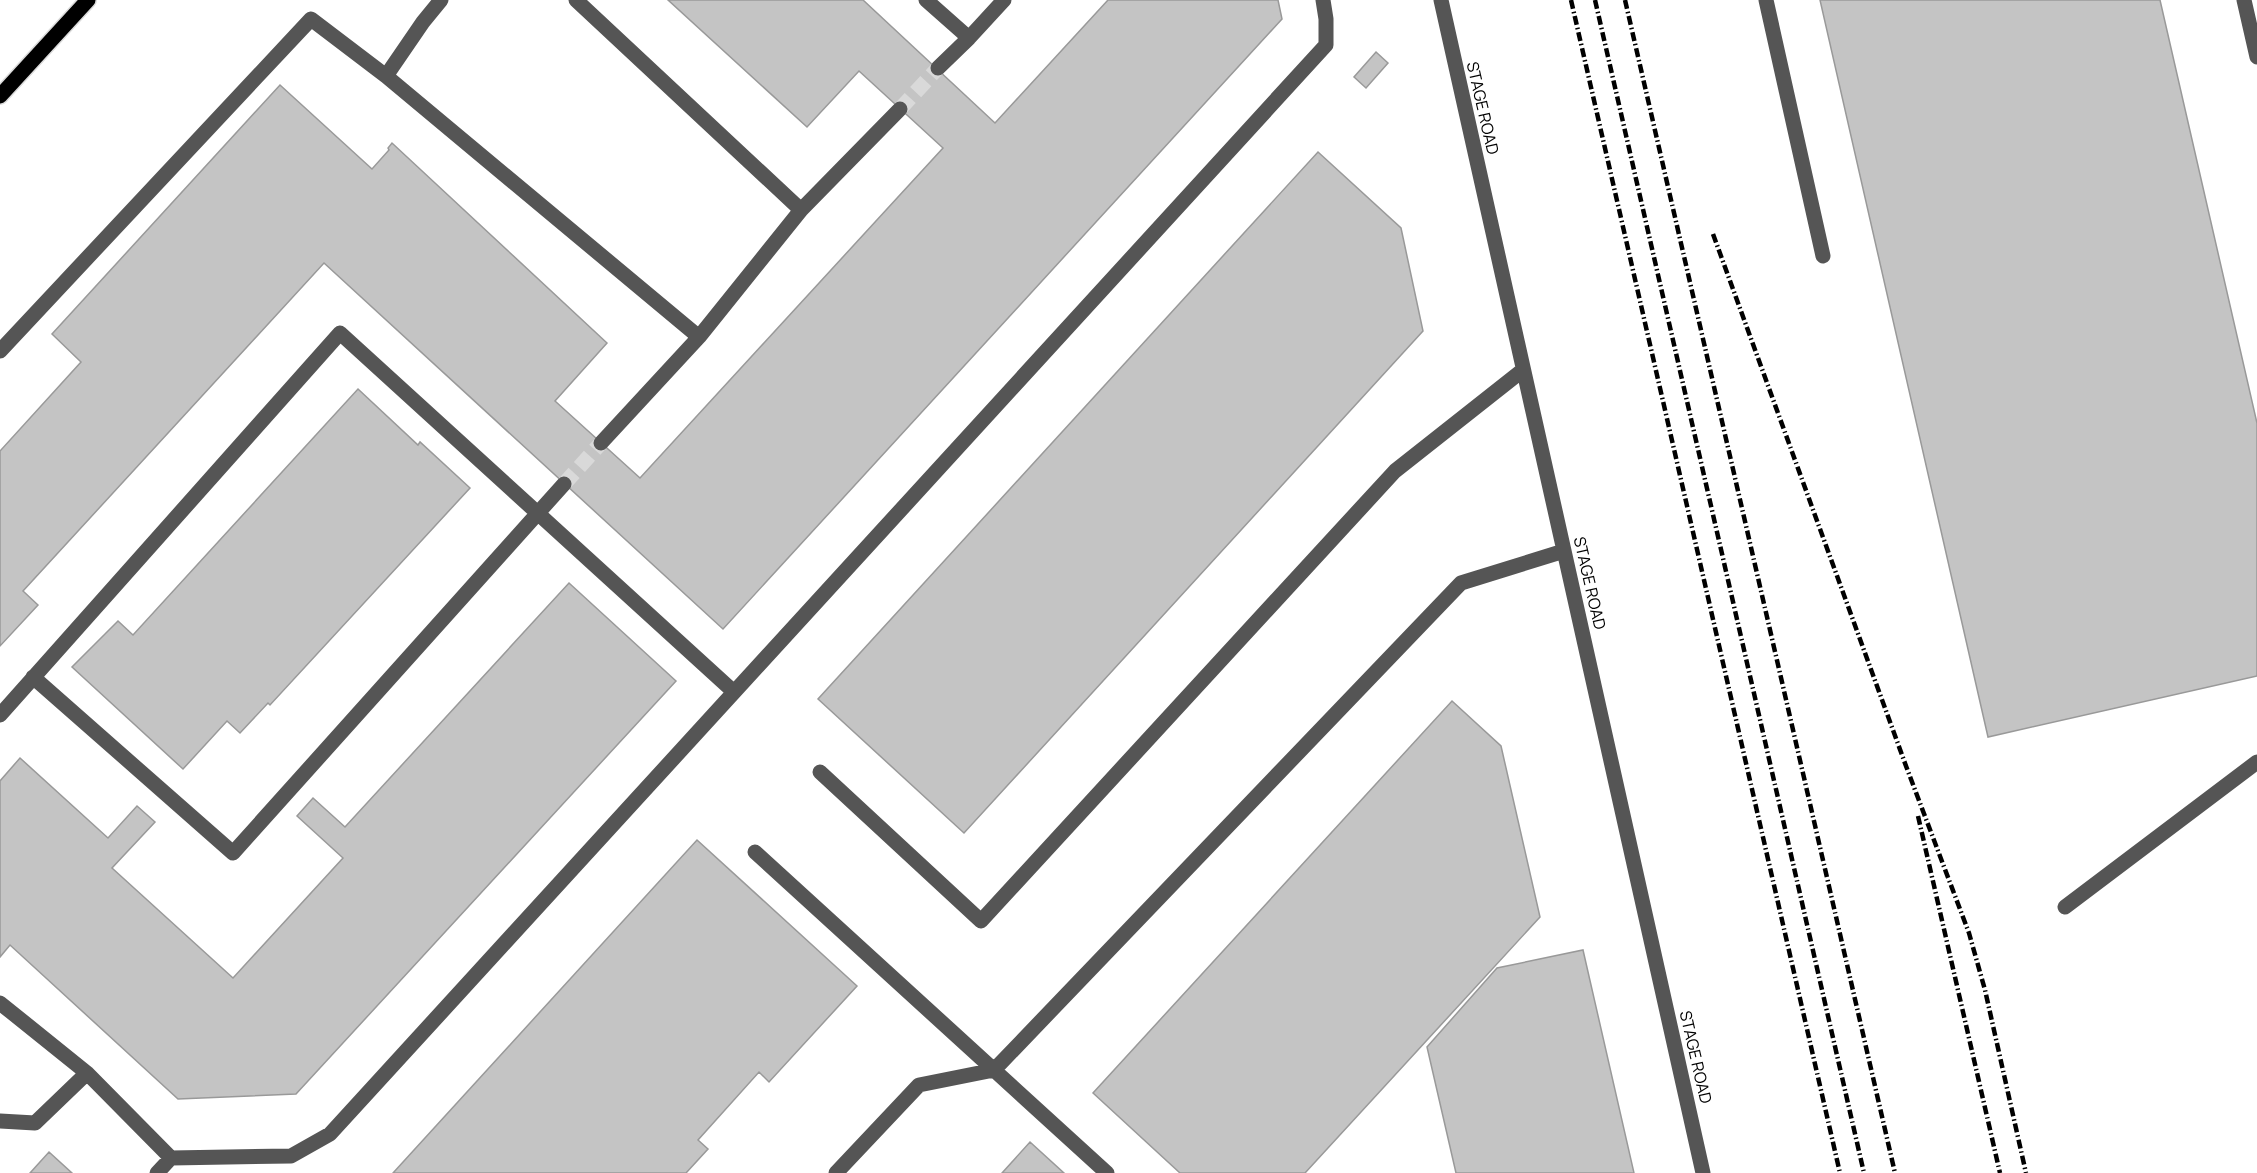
<svg xmlns="http://www.w3.org/2000/svg" width="2257" height="1173" viewBox="0 0 2257 1173" font-family="Manrope,sans-serif">
  <rect width="100%" height="100%" fill="#fff"/>
  <path fill="#c4c4c4" stroke="#999" stroke-width="1.5" d="M668,0H863L995,123L1108,0H1278L1282,19L723,629L324,263L23,591L38,605L0,646V451L81,362L52,334L280,85L372,169L389,150L388,148L392,143L607,343L555,401L640,478L943,148L859,71L807,127Z
    M1820,0H2160L2257,423V676L1988,737Z
    M1376,52L1388,63L1366,88L1354,77Z
    M1318,152L1401,228L1423,331L964,833L818,699Z
    M358,389L418,445L420,442L470,488L270,705L268,703L240,733L227,721L183,769L72,667L118,621L133,635Z
    M569,583L676,681L296,1094L178,1099L10,945L0,957V781L20,758L108,838L137,806L155,822L112,868L233,978L343,858L297,816L313,798L345,827Z
    M1452,701L1501,746L1540,917L1305,1173H1180L1093,1093Z
    M697,840L857,986L769,1082L759,1072L698,1140L708,1149L686,1173H393Z
    M1583,950L1634,1173H1456L1427,1047L1497,968Z
    M1030,1142L1064,1173H1002Z
    M49,1152L72,1173H30Z"/>
  <g fill="none" stroke-linecap="round" stroke-linejoin="round">
    <path stroke="#d9d9d9" stroke-width="15" stroke-dasharray="15 8" stroke-linecap="butt" d="M900,109L938,68
      M564,484L601,443"/>
    <defs>
      <path id="major" d="M0,96L88,0"/>
    </defs>
    <use href="#major" stroke="#dbdbdb" stroke-width="18"/>
    <path stroke="#555" stroke-width="15" d="M926,0L969,38L1004,0
      M1441,0L1703,1173
      M1766,0L1823,256
      M2244,0L2257,57
      M938,68L969,38
      M386,76L699,337L801,210L576,0
      M801,210L900,109
      M0,351L311,19L386,76L423,22L441,0
      M601,443L699,337
      M33,677L233,853L564,484
      M0,715L340,333L734,692
      M820,772L981,921L1395,471L1523,370
      M755,852L994,1070L1461,583L1564,551
      M2065,907L2257,762
      M0,1003L87,1073L171,1158L291,1156L330,1134L1326,45V19L1323,0
      M0,1121L35,1123L87,1073
      M157,1173L171,1158
      M836,1173L919,1085L994,1070L1107,1173"/>
    <use href="#major" stroke="#000" stroke-width="15"/>
    <path stroke="#000" stroke-width="4.5" stroke-dasharray="9 3 1.5 3" stroke-linecap="butt" d="M1571,0L1840,1173
      M1595,0L1864,1173
      M1625,0L1895,1173
      M1713,234L1906,766L1969,933L1985,990L2026,1173
      M1918,816L2000,1173"/>
  </g>
  <g text-anchor="middle" stroke-width="6" stroke-linejoin="round" paint-order="stroke">
    <g font-size="16" fill="#000" stroke="#fff">
      <text transform="translate(1483 108) rotate(77)" y="6">STAGE ROAD</text>
      <text transform="translate(1590 583) rotate(77)" y="6">STAGE ROAD</text>
      <text transform="translate(1696 1057) rotate(77)" y="6">STAGE ROAD</text>
    </g>
  </g>
</svg>
